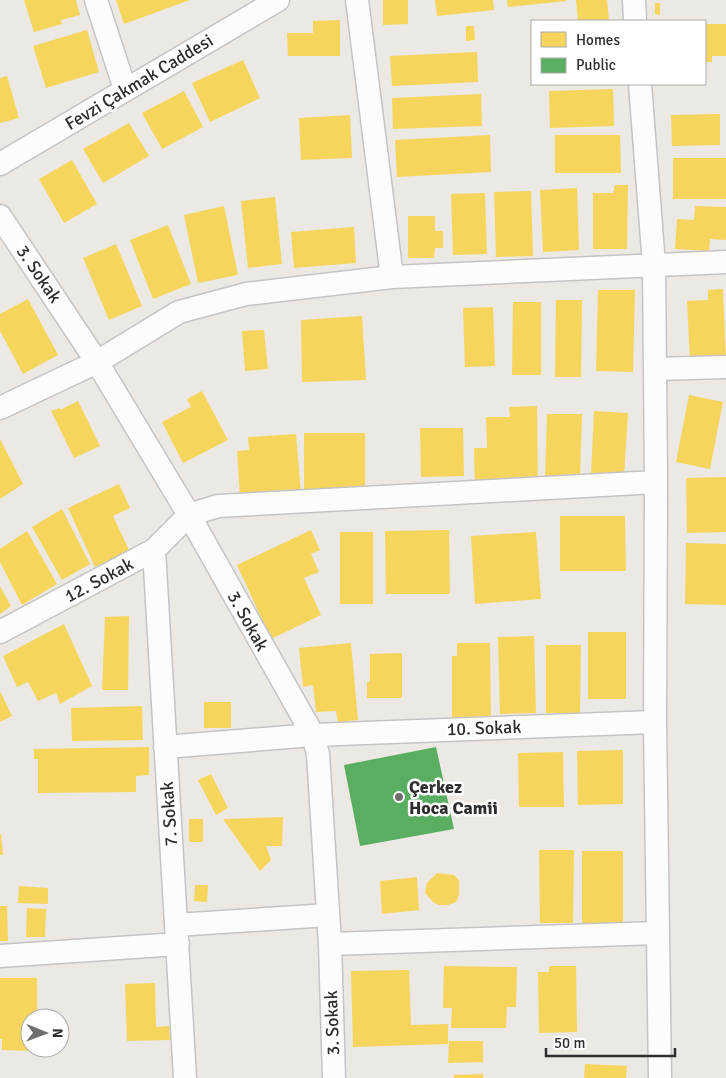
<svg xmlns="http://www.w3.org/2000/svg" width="726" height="1078" viewBox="0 0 726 1078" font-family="Signika,sans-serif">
  <rect width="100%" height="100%" fill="#ece8e4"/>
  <path fill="#f6d55c" d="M24,0H76L80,15L61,20L62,24L34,32Z
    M116,0H190L124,24Z
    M383,0H408V24L383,25Z
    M435,0H493L494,10L437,16Z
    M507,0H566V1L508,7Z
    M576,0H607L609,21H578Z
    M655,3H660V15L655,14Z
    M340,20V56H288L287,33H313V21Z
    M705,24H726V56H712V62H705Z
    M466,26H474L475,40L466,41Z
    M87,30L99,72L46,88L33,46Z
    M477,52L478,82L392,86L390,56Z
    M243,60L260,98L210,122L192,83Z
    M7,76L19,118L0,123V78Z
    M613,89L614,126L550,128L549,91Z
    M184,91L203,127L162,149L142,113Z
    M481,94L482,126L393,129L392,98Z
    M720,114V145L672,146L671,115Z
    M350,115L352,158L301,160L299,118Z
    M129,123L149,156L103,183L83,149Z
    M490,135L491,172L397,177L395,140Z
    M555,135H620L621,173H555Z
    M673,158H726V199H673Z
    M72,160L97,204L64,223L39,179Z
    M615,185H628L627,249H593V193H613Z
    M577,188L579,250L543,252L540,190Z
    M531,191L533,256L496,257L494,192Z
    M485,193L487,254L453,255L451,194Z
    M275,197L282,264L248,268L241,201Z
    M224,206L238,275L198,283L184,215Z
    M695,206L726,207V240L710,239L709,251L675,249L677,219L694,220Z
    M408,216H435V231H443V248H435L434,258H408Z
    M168,225L191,284L153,299L130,240Z
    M354,227L356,263L294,268L291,232Z
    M116,244L142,306L109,320L83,258Z
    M723,289L726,360L690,362L687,301L708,300V290Z
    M598,290H635L633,372L596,371Z
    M28,299L58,355L23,374L0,331V314Z
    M556,300H582L581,377H555Z
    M513,302H541V375H512Z
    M493,307L495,366L465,367L463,308Z
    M362,316L366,380L302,382L301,320Z
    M264,330L268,369L245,371L242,331Z
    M202,391L228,440L183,463L162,422L191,407L187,399Z
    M689,395L723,402L710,469L676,462Z
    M78,401L100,446L74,458L51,411L60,408V410Z
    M537,406L538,487L475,488L474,448H487L486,417H510L509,407Z
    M594,411L628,413L624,477L591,475Z
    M547,414H582L580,476L545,479Z
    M420,428H463L464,476L421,477Z
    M304,433H365V493H304Z
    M296,434L301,493L240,497L237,451L249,450L248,437Z
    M0,439L23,484L0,499Z
    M726,477V532L687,533L686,478Z
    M119,484L130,508L113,516L129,550L95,567L68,508Z
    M62,509L90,564L62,580L32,527Z
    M560,516H625L626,571H560Z
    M311,530L320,550L311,554L319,572L304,578L321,615L271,639L237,565Z
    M449,530L450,594H386L385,531Z
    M27,531L57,584L22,605L0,562V549Z
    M340,532H373V604H340Z
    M536,532L541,599L475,604L471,536Z
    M686,543L726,544V605L685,604Z
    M0,586L11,606L0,614Z
    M129,616L128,690H102L105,617Z
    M64,624L92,686L60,704L56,693L38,701L28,682L17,687L3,656Z
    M588,632H626V699H588Z
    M534,636L536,713L500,714L498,637Z
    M351,643L358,720L338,722L336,711L316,712L313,685L303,687L299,648Z
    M457,643H490L491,724H452V656H457Z
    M546,645H581L580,713H546Z
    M402,653V698H367V682H370V654Z
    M0,691L12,716L0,722Z
    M204,702H231V728H204Z
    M142,706L143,740L72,741L71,708Z
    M149,747V775L136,776V792L38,793V759H34V749Z
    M623,750V804L578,805L577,751Z
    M563,752L564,807H519L518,753Z
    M211,774L228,808L216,815L198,780Z
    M283,817L282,846H266L271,860L260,871L223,819Z
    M189,819H203V842H189Z
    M0,834H1L3,855H0Z
    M539,850H574L573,923H540Z
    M582,851H623V923H582Z
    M437,873L454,875L459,880V895L456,902L448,905H439L433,902L425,893L427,883Z
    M417,877L419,910L382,914L380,881Z
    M195,885H208L207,902L194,901Z
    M19,886L48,888V904L18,903Z
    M0,906H7L8,941H0Z
    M27,908L46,909L45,937H26Z
    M444,966L517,967L516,1007H507L506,1028H451L452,1008H443Z
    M549,966H576L577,1032L539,1033L538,972H549Z
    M409,970L411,1025L448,1024V1044L353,1047L351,971Z
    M0,978H37V1018H30V1048H37V1051L2,1050V1039H0Z
    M155,983L156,1027L169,1026L170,1040L127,1041L125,984Z
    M449,1041H483V1062L448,1063Z
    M585,1064L627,1066L626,1078H584Z
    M483,1074V1078H454V1075Z"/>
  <path fill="#5aae61" d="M436,747L454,829L360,846L344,765Z"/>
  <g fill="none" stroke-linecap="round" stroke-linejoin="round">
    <defs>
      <path id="minor" d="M96,0L125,89
        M357,0L392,277
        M634,0L635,21
        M640,84L654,265L656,482L655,722L660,1078
        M0,164L278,0
        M0,216L97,362L189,515L313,735L318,754L330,944L334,1078
        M655,369L726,367
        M0,408L97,362L179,312L246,294L392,277L726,262
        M154,550L185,1078
        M0,632L154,550L189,515L218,506L656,482
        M165,747L313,735L655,722
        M176,925L328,915
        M330,944L657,933
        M0,956L178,944"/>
    </defs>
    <use href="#minor" stroke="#c5c4c5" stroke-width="25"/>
    <use href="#minor" stroke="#fcfcfb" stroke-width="22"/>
  </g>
  <circle fill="#706f6e" stroke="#fff" stroke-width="2" cx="399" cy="797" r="5"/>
  <g text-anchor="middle" stroke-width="5" stroke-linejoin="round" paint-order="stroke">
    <g font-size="18" fill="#2e2e2e" stroke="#fff">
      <text transform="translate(139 82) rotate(-31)" y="6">Fevzi Çakmak Caddesi</text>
      <text transform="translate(39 274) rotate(56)" y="6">3. Sokak</text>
      <text transform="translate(99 580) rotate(-28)" y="6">12. Sokak</text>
      <text transform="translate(248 621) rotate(61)" y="6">3. Sokak</text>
      <text transform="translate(484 728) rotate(-2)" y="6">10. Sokak</text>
      <text transform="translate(169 814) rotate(-94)" y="6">7. Sokak</text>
      <text transform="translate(332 1023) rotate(-92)" y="6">3. Sokak</text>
    </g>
    <g font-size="18" font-weight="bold" fill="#2e2e2e" stroke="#fff" text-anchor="start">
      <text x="409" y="793">Çerkez<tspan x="409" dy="21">Hoca Camii</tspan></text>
    </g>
  </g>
  <rect x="531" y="20" width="175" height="65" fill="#ffffff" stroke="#ababab"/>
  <rect x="541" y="32" width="25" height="15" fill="#f6d55c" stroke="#ababab"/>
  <text x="576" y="45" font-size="15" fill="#2e2e2e">Homes</text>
  <rect x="541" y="58" width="25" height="15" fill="#5aae61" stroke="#ababab"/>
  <text x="576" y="70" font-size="15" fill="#2e2e2e">Public</text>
  <g transform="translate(45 1033) rotate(91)"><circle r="24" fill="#ffffff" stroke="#ababab"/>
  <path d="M0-4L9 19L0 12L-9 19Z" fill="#706f6e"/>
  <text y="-8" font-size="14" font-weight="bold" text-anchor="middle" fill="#2e2e2e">N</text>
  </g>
  <path d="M546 1048v8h129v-8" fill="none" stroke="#2e2e2e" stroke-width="2.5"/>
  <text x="554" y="1048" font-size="15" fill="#2e2e2e" stroke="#ffffff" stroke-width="4" paint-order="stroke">50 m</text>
</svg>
